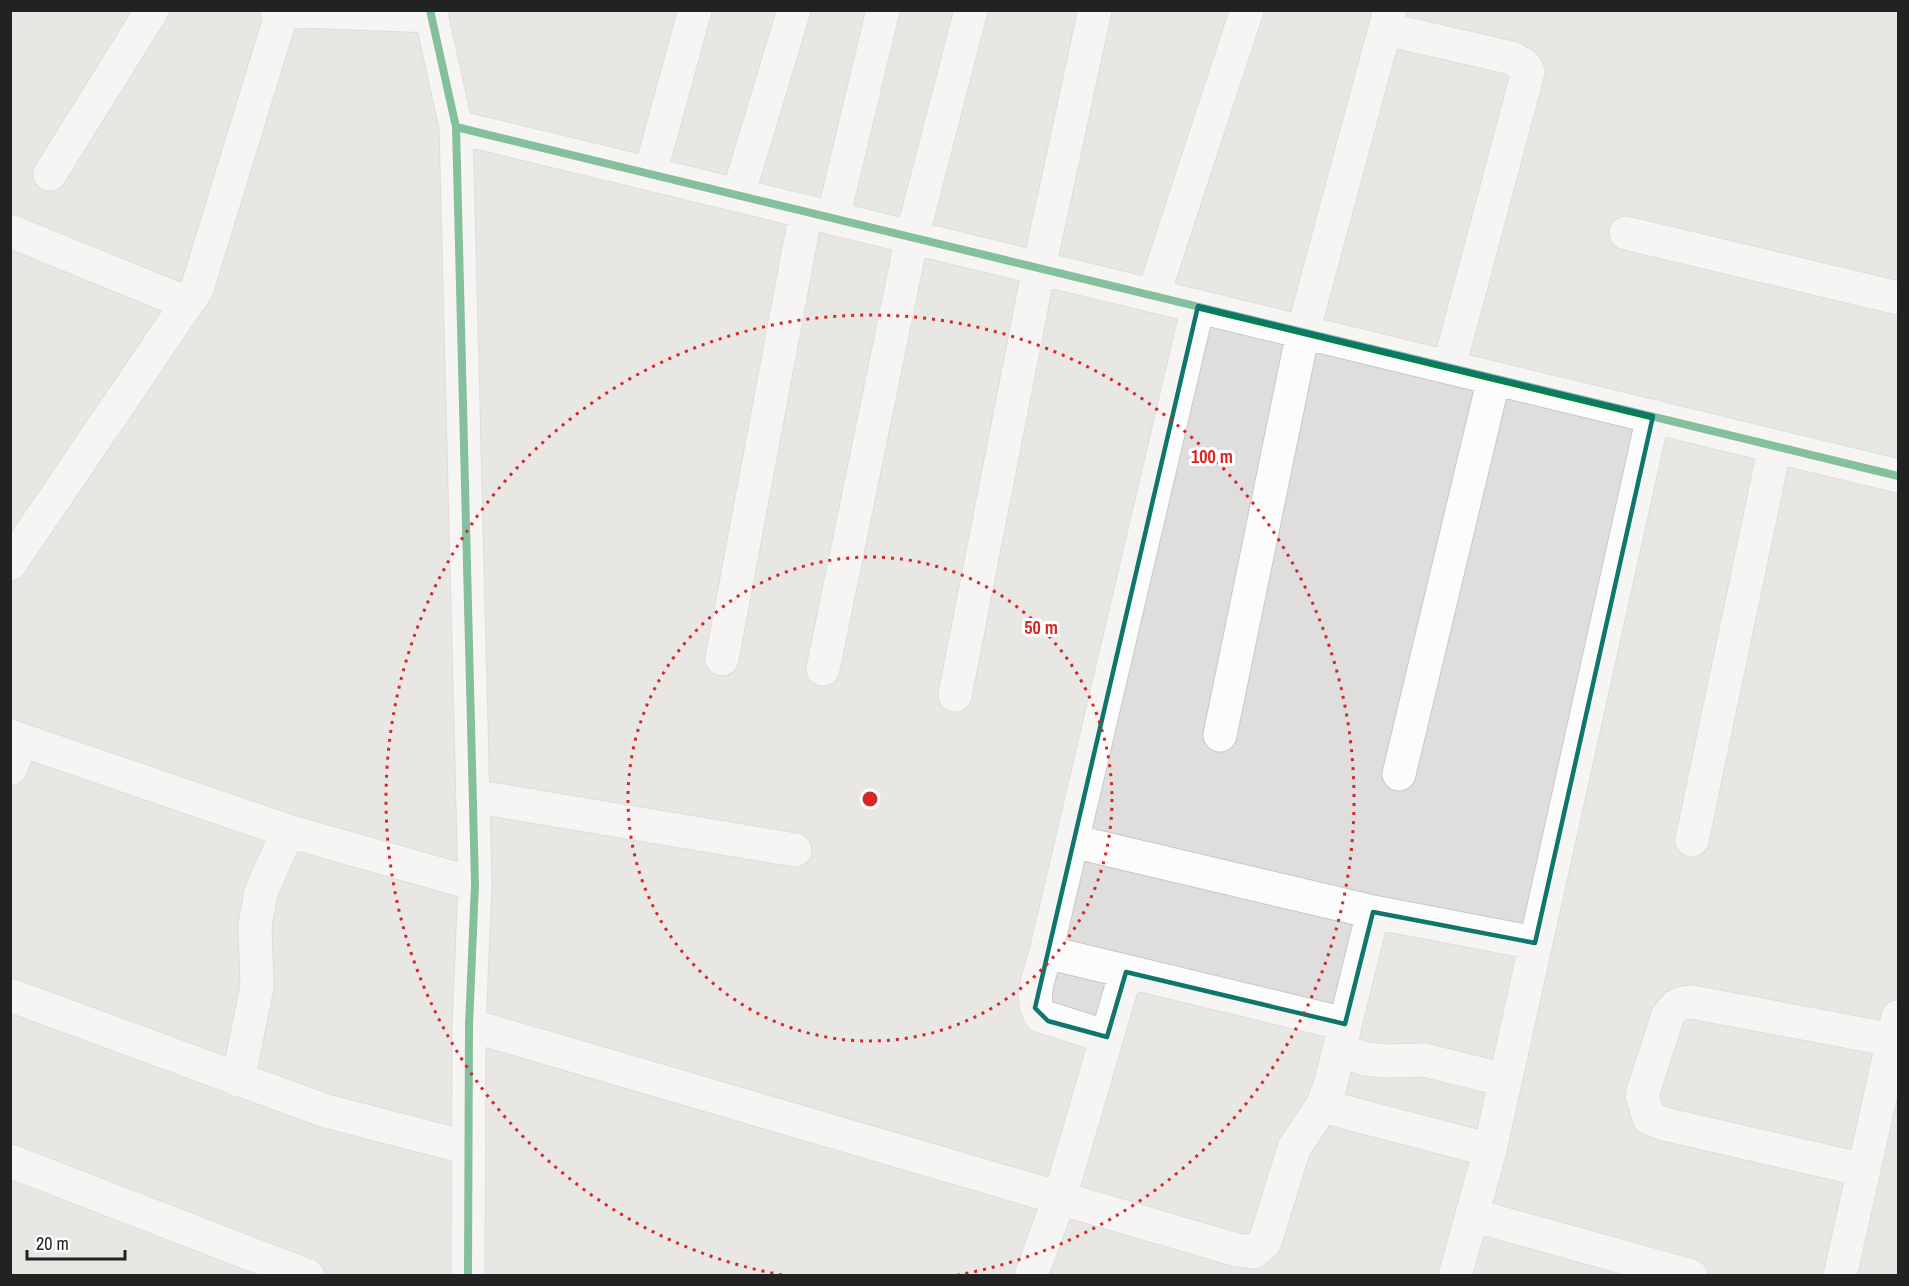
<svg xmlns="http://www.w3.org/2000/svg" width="1909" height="1286" viewBox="0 0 1909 1286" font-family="'Archivo Narrow',sans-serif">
  <rect width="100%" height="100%" fill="#f0eeeb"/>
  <path fill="#dfdedc" d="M11,11H1898V1275H11Z"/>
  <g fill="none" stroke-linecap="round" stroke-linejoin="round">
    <defs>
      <path id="street" d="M277,10L431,16
        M430,10L456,127L475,884L469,1025L468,1276
        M1385,29L1512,58L1524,65L1528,72L1449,367
        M456,127L1898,476
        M50,174L152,10
        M650,174L695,10
        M738,195L794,10
        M833,218L883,10
        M10,231L187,303
        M1626,233L1898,298
        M1153,296L1247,10
        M1198,306L1046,952L1345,1024
        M10,564L197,289L282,12
        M722,659L806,212
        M823,669L912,237L971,10
        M955,695L1039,268L1095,10
        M1220,735L1303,332L1390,10
        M10,736L288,831L475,884
        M10,769L22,741
        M1399,774L1494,378
        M472,796L795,850
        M1692,840L1775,446
        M1072,841L1373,912L1535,943
        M1046,952C1041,972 1028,998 1041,1016L1107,1037
        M10,995L326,1111L469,1148
        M469,1025L1237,1250L1253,1252L1265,1242L1294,1148L1322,1106L1330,1086L1373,912
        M1339,1050L1366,1059L1386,1061L1424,1060L1505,1080
        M238,1080L257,987L255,925L261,892L288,831
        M1322,1106L1490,1150
        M10,1161L308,1276
        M1864,1170L1664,1124L1649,1118L1642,1095L1667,1018C1673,1006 1678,1003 1692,1002L1893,1040
        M1472,1215L1691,1276
        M1031,1276L1060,1197L1126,972
        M1455,1276L1490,1150L1653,416
        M1840,1276L1898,1017"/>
    </defs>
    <use href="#street" stroke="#c9c8c7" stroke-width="35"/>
    <use href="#street" stroke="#fdfcfc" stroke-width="33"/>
    <defs>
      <path id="cycleway" d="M430,10L456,127L475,884L469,1025L468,1276
        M456,127L1898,476"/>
    </defs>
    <use href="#cycleway" stroke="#fff" stroke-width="11"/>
    <use href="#cycleway" stroke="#00873e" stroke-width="8"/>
  </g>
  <path d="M0 0H1909V1286H0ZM1198,306L1653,416L1535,943L1373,912L1345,1024L1126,972L1107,1037L1048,1021L1035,1008Z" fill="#f0eeeb" fill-opacity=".55" fill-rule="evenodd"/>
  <path fill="none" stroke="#0f766e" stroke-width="4.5" stroke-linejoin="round" d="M1198,306L1653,416L1535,943L1373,912L1345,1024L1126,972L1107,1037L1048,1021L1035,1008Z"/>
  <g fill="none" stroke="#d62828" stroke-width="3" stroke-dasharray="3 6">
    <circle cx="870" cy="799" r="242"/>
    <path d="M782 1275A484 484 0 1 1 958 1275"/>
  </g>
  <circle cx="870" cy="799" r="9" fill="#d62828" stroke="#fff" stroke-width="3"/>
  <g font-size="18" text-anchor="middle" font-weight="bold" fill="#d62828" stroke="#fff" stroke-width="6" stroke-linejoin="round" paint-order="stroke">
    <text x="1212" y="463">100 m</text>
    <text x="1041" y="634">50 m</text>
  </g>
  <rect width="1909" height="1286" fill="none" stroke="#222222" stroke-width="24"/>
  <path d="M27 1250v9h98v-9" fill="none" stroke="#222222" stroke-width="3"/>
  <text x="36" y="1250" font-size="18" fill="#222222" stroke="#ffffff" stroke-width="4.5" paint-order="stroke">20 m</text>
</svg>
